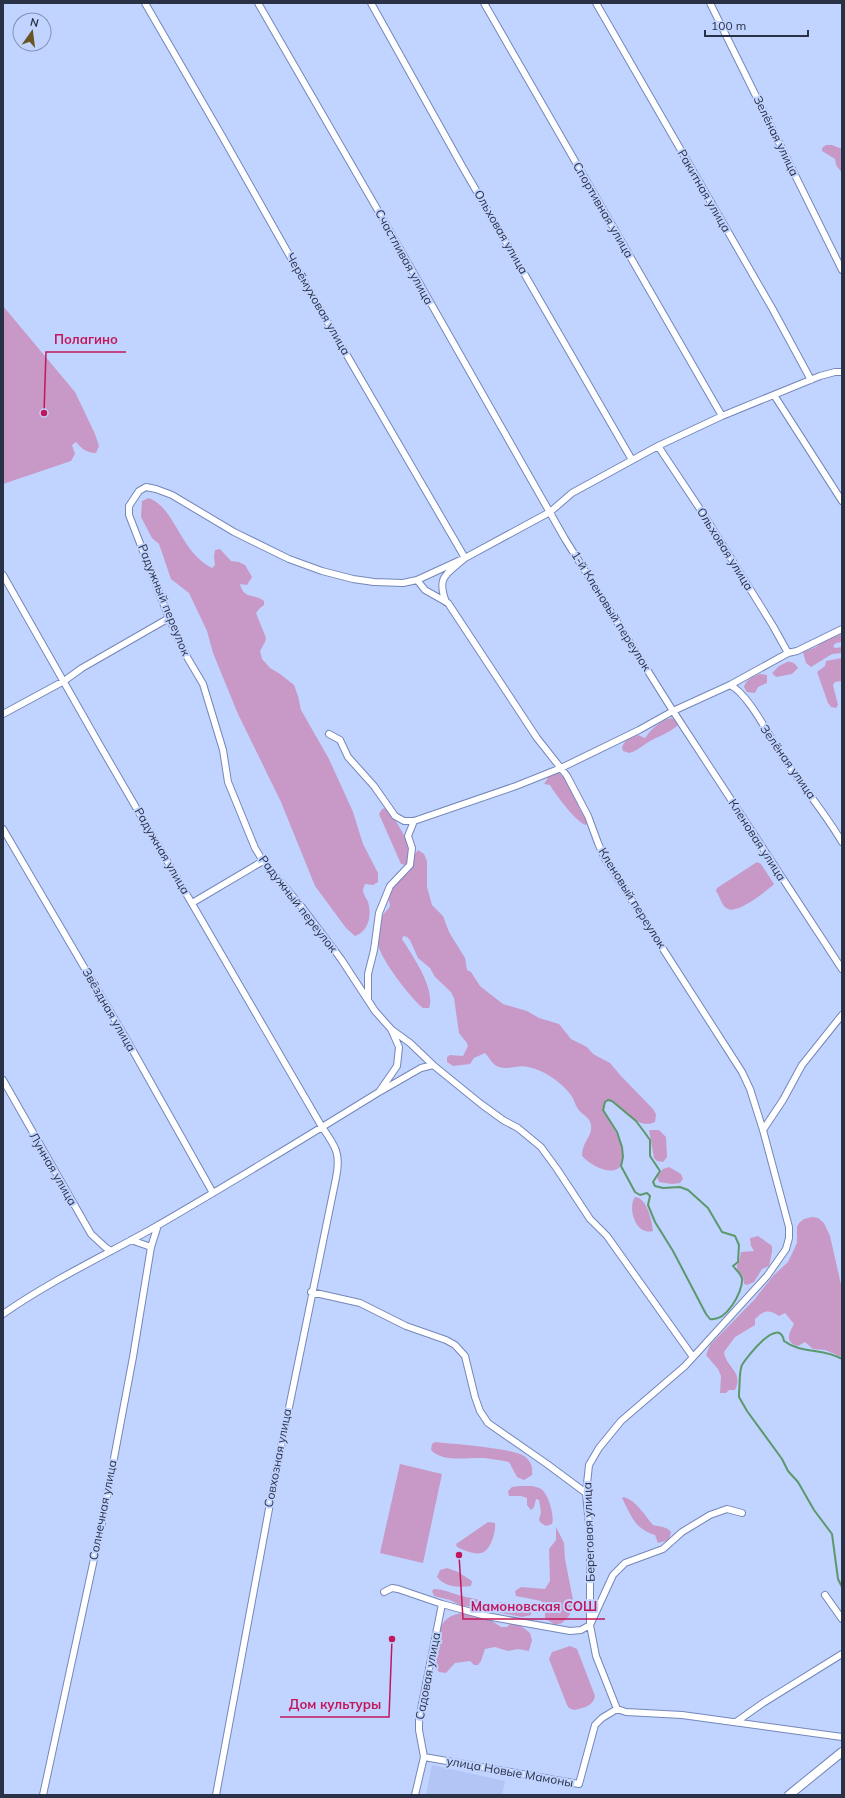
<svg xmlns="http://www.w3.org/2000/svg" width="845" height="1798" viewBox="0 0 845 1798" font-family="Mulish,sans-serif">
  <rect width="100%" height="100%" fill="#c1d3ff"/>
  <path fill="#b2c5f5" d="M432,1765L505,1781L502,1795H426Z"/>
  <path fill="#c899c6" d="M826,145H832L842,149V173L836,165L835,159L822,151V148Z
    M3,306L75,392L95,434L99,446L96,453C87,453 82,449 76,442L72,445L75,454L71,461L3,484Z
    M149,498C177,510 179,551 212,568L215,565L214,557L215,550L220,549L231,561L239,562L245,565L252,577L247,585L240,584C244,600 254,593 264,601V605L260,608L256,613L266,638L265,642L260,651L262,659L270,668L280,674L294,685L298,696L301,710L329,759L353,812L363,844L378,873V882L373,885L365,884C365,884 363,890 363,890C363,894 367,899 368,902C372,915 369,931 355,936L346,928L315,886L281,802L238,714L213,653L207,631L189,593L171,579L159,544L152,538L141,517L142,501Z
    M842,634V642L836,643L833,646L835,648L842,647V653L832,654L811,667L806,663L803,652L816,647L823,641Z
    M842,658V681L835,682L833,685L838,705L836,708L831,707L828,703L817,672L825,666L826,661Z
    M787,662C792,661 795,663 798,668L792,674L776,677L772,673L779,666Z
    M760,674L767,675V683L758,687L755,693L747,692L744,687C746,679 753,677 760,674Z
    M672,718L678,723L677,726C670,732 662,735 654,739C645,743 638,751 629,753L623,751L622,747L626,740L638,735L645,738C651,729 661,720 672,718Z
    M558,772L568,782L580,810L588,821L586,825C578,824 554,793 550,785L544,784L549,776Z
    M385,808L388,810C396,821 418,851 406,865L401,864L379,814L382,809Z
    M418,850L424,854L427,861V887L432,905L443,916L449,932L465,958L467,970L471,972L480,986L490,994L503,1004L527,1011L539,1018L559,1024L571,1039L587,1047L593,1054L610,1063L621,1076L653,1109L656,1114L655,1122C639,1130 623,1110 612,1101L608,1100L605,1102L604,1112C611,1125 619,1134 622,1149C628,1182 596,1171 582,1156C582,1141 593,1136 591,1125C590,1117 582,1115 578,1109C575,1105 574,1099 571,1095C561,1082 544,1070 528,1067C517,1064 505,1072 495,1065C491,1062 489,1057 485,1053L474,1058L470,1064L453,1066L447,1062V1057L450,1055L463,1056L468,1046L467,1043L459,1033L454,998L451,992L435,977L430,968L418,958L410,940L407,937L403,936L402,939C412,955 436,989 429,1008H423C412,1000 378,956 378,943C378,934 379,922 383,915C385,911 389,910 390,905L388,898V892L412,867L415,854Z
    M757,862L761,864L774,884C767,891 737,914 728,909C721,906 720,896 716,891L717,888Z
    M649,1130H659L666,1137L667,1157L663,1162L657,1161L654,1158Z
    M669,1167L681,1174L683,1179L680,1183L672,1184L659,1182L657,1177L663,1169Z
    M635,1197C647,1198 652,1220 653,1231C636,1236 627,1208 635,1197Z
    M812,1217L818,1218L824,1223L830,1236L842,1289V1357L825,1350L813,1349L805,1342L798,1346C784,1342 789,1333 794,1324L785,1313L779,1316C769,1309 764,1310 755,1319V1325L735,1337L724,1352C726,1368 744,1371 735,1390H729L726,1393H720L721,1376L718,1369L706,1355L710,1345L754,1300L773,1276L788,1262L797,1243V1227L799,1223L804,1219Z
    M758,1236L772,1246V1252L769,1266L762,1269L754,1282L747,1285L744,1284L743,1277L737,1269V1265L739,1262L741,1252L754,1251L751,1246L750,1238Z
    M435,1442C453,1444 512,1448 524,1456C531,1461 533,1467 532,1475L524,1480L517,1477L509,1462C500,1460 492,1459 484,1458C468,1457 443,1463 431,1450L432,1444Z
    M400,1464L442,1474L423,1563L380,1553Z
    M521,1486C528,1486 535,1485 541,1489C548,1493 555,1516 552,1524L546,1526L541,1523L539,1520L541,1512L539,1500L536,1499L534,1507L531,1510L527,1505V1498L521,1496H509L508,1491L512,1487Z
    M624,1497C638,1502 644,1515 653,1525C660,1527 666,1526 671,1532L669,1540L658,1543L655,1535C634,1528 632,1517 622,1498Z
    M488,1522L495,1523C496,1531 491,1551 481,1553C475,1555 463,1550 457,1547L456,1544L459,1542Z
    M556,1527L564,1543L565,1559L573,1600L572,1609L569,1616L562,1623L555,1625L545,1618V1604L541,1601L516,1596L515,1591L521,1587L545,1589L550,1581L549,1549L556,1540Z
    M447,1568L458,1572L472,1581L471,1586C459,1588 445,1587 437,1577L440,1570Z
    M434,1589C444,1589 453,1594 462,1596C469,1598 475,1598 481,1601L482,1604L479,1607L462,1606L450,1600L434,1596L432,1591Z
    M498,1602H504L528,1610L531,1612V1615L522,1617L496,1612L492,1605Z
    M465,1613L492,1621L501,1627H507L510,1624L520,1625L530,1633L532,1640L529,1651L518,1649L508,1651L495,1647L485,1649L481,1661L478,1665H474L470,1661L455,1663L446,1673L439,1672L436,1668C437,1645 433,1614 465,1613Z
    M570,1646L577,1649L595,1696C593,1707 582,1708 574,1710L569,1708L567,1705L549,1659L552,1652Z"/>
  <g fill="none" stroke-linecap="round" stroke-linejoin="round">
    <path stroke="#5b996d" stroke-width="2" d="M608,1100L612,1101L636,1121L645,1133L650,1140V1156L660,1171L653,1182L655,1186L663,1188L680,1187L688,1190L708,1208L722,1232L735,1236L739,1245L738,1262L733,1266C736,1270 741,1273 742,1279C743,1292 726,1322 710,1319L706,1314L673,1251L655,1222L648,1205L650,1196L647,1193L640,1195L635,1192L621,1166L623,1157L622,1147L617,1132L603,1110L605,1102Z
      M842,1359C824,1348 801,1354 784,1341C779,1315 747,1357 742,1365C739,1371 740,1385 739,1393V1397L747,1411L782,1459L788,1471L798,1482L814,1510L832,1534L838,1579L842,1587"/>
    <defs>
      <path id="street" d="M145,3L222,136L313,297L465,558C447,574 436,576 446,602
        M258,3L380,214L565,539L673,711L842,969
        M371,3L462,166L632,460
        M484,3L722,416
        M596,3L772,308L811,380
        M710,3L842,270
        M774,395L842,501
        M658,446L704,515L773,626L788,653
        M3,575L102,749L322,1127C336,1147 341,1154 336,1178L276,1471L216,1795
        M417,580L425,590L448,603L537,738L567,776L588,816L598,843L604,857L742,1072L750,1089L763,1130L789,1227V1238L786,1249L767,1276L685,1366L621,1421L599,1448L589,1465L586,1493L590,1535V1625L596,1656L617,1709L626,1712L682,1715L842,1737
        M730,685C749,694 771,740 784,759C803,787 825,813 842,842
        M3,714L64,681L82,668L169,618
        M329,734L340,740L348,757L374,786L395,816L404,821H414L516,786L561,768L639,730L673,711L730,685L788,653L797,651L842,629
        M3,829L128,1042L213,1193
        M192,903L263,861
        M368,1000V974L374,950L379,913L390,886L410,865L412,848L408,836L414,821
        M392,1030L410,1043L433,1065
        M3,1080L91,1234L105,1247L111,1251
        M381,1091L421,1068L433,1065L481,1104L503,1120L518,1128L541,1147L557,1169L590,1219L607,1236L693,1357
        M763,1130L783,1100L802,1065L842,1015
        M131,1240L151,1247
        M311,1292L360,1303L406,1326L446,1340L455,1345L465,1356L475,1397L480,1411L488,1423L547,1464L586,1493
        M3,1314C49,1282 99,1258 148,1231C226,1186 303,1139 379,1092L397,1066L399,1047L391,1029L375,1011L341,959L301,906L263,861L255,848L228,782L223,750L203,684L187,657L169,618L129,515V506L139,491L146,487L156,489L172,495L234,532L289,559L322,571L353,579L374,582L403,583L417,580L465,558L550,512L572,493L658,446L722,416L820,376L835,372H842
        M384,1592L392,1588L398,1589L442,1604L486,1616L570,1631L581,1630L590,1625L613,1575L625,1563L663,1549L682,1532L710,1515L727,1509L742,1513
        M825,1595L842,1619
        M736,1722L763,1703L842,1654
        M424,1757L579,1784L595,1725L602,1718L617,1709
        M43,1795L102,1522L133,1357L151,1247L158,1225
        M415,1795L424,1757L419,1730V1719L442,1604"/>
      <path id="secondary" d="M789,1795L842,1752"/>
    </defs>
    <use href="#street" stroke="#7487ba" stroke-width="8"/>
    <use href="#secondary" stroke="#7487ba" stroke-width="10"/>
    <use href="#street" stroke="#fff" stroke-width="6"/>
    <use href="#secondary" stroke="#fff" stroke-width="8"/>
  </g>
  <g text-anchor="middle" stroke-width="4" stroke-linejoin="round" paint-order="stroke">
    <g font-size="12" fill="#293146" stroke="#c1d3ff">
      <text transform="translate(776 136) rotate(64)" y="4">Зелёная улица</text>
      <text transform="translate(704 191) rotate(60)" y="4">Ракитная улица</text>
      <text transform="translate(603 210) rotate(60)" y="4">Спортивная улица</text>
      <text transform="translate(501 232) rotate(60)" y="4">Ольховая улица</text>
      <text transform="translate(404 257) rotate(61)" y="4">Счастливая улица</text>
      <text transform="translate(318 304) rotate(60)" y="4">Черёмуховая улица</text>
      <text transform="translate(725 549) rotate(58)" y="4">Ольховая улица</text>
      <text transform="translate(164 600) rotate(68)" y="4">Радужный переулок</text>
      <text transform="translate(611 611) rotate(58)" y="4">1-й Кленовый переулок</text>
      <text transform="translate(788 762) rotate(55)" y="4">Зелёная улица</text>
      <text transform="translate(757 840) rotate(57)" y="4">Кленовая улица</text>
      <text transform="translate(162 851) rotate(60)" y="4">Радужная улица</text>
      <text transform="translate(632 898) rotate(58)" y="4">Кленовый переулок</text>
      <text transform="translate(298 904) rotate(52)" y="4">Радужный переулок</text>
      <text transform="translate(109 1010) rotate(60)" y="4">Звёздная улица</text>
      <text transform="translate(53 1169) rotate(60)" y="4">Лунная улица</text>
      <text transform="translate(278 1458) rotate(-79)" y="4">Совхозная улица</text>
      <text transform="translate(103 1510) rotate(-79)" y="4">Солнечная улица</text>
      <text transform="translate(589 1532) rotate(-92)" y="4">Береговая улица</text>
      <text transform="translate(428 1676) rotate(-79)" y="4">Садовая улица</text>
      <text transform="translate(510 1772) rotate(10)" y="4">улица Новые Мамоны</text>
    </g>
  </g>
  <path fill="none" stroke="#c2185b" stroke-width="1.5" d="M44 413L46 352H126M459 1555L463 1619H605M392 1639L389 1717H280"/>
  <g fill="#c2185b" stroke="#c1d3ff" stroke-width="1.5">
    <circle cx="44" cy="413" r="4"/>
    <circle cx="459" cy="1555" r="4"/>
    <circle cx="392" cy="1639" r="4"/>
  </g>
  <g font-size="13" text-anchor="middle" font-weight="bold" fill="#c2185b" stroke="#c1d3ff" stroke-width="4" stroke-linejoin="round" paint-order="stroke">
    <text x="86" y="344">Полагино</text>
    <text x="534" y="1611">Мамоновская СОШ</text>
    <text x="335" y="1709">Дом культуры</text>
  </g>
  <rect width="845" height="1798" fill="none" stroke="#293146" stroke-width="8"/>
  <g transform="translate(32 32) rotate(14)"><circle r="19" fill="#c1d3ff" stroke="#8492b5"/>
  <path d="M0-3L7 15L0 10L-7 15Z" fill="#685523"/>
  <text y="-6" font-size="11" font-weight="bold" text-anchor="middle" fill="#293146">N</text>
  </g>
  <path d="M705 30v6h103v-6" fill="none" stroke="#293146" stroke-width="2"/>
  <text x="711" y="30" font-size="12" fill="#293146" stroke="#c1d3ff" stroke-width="3" paint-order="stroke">100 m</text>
</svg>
